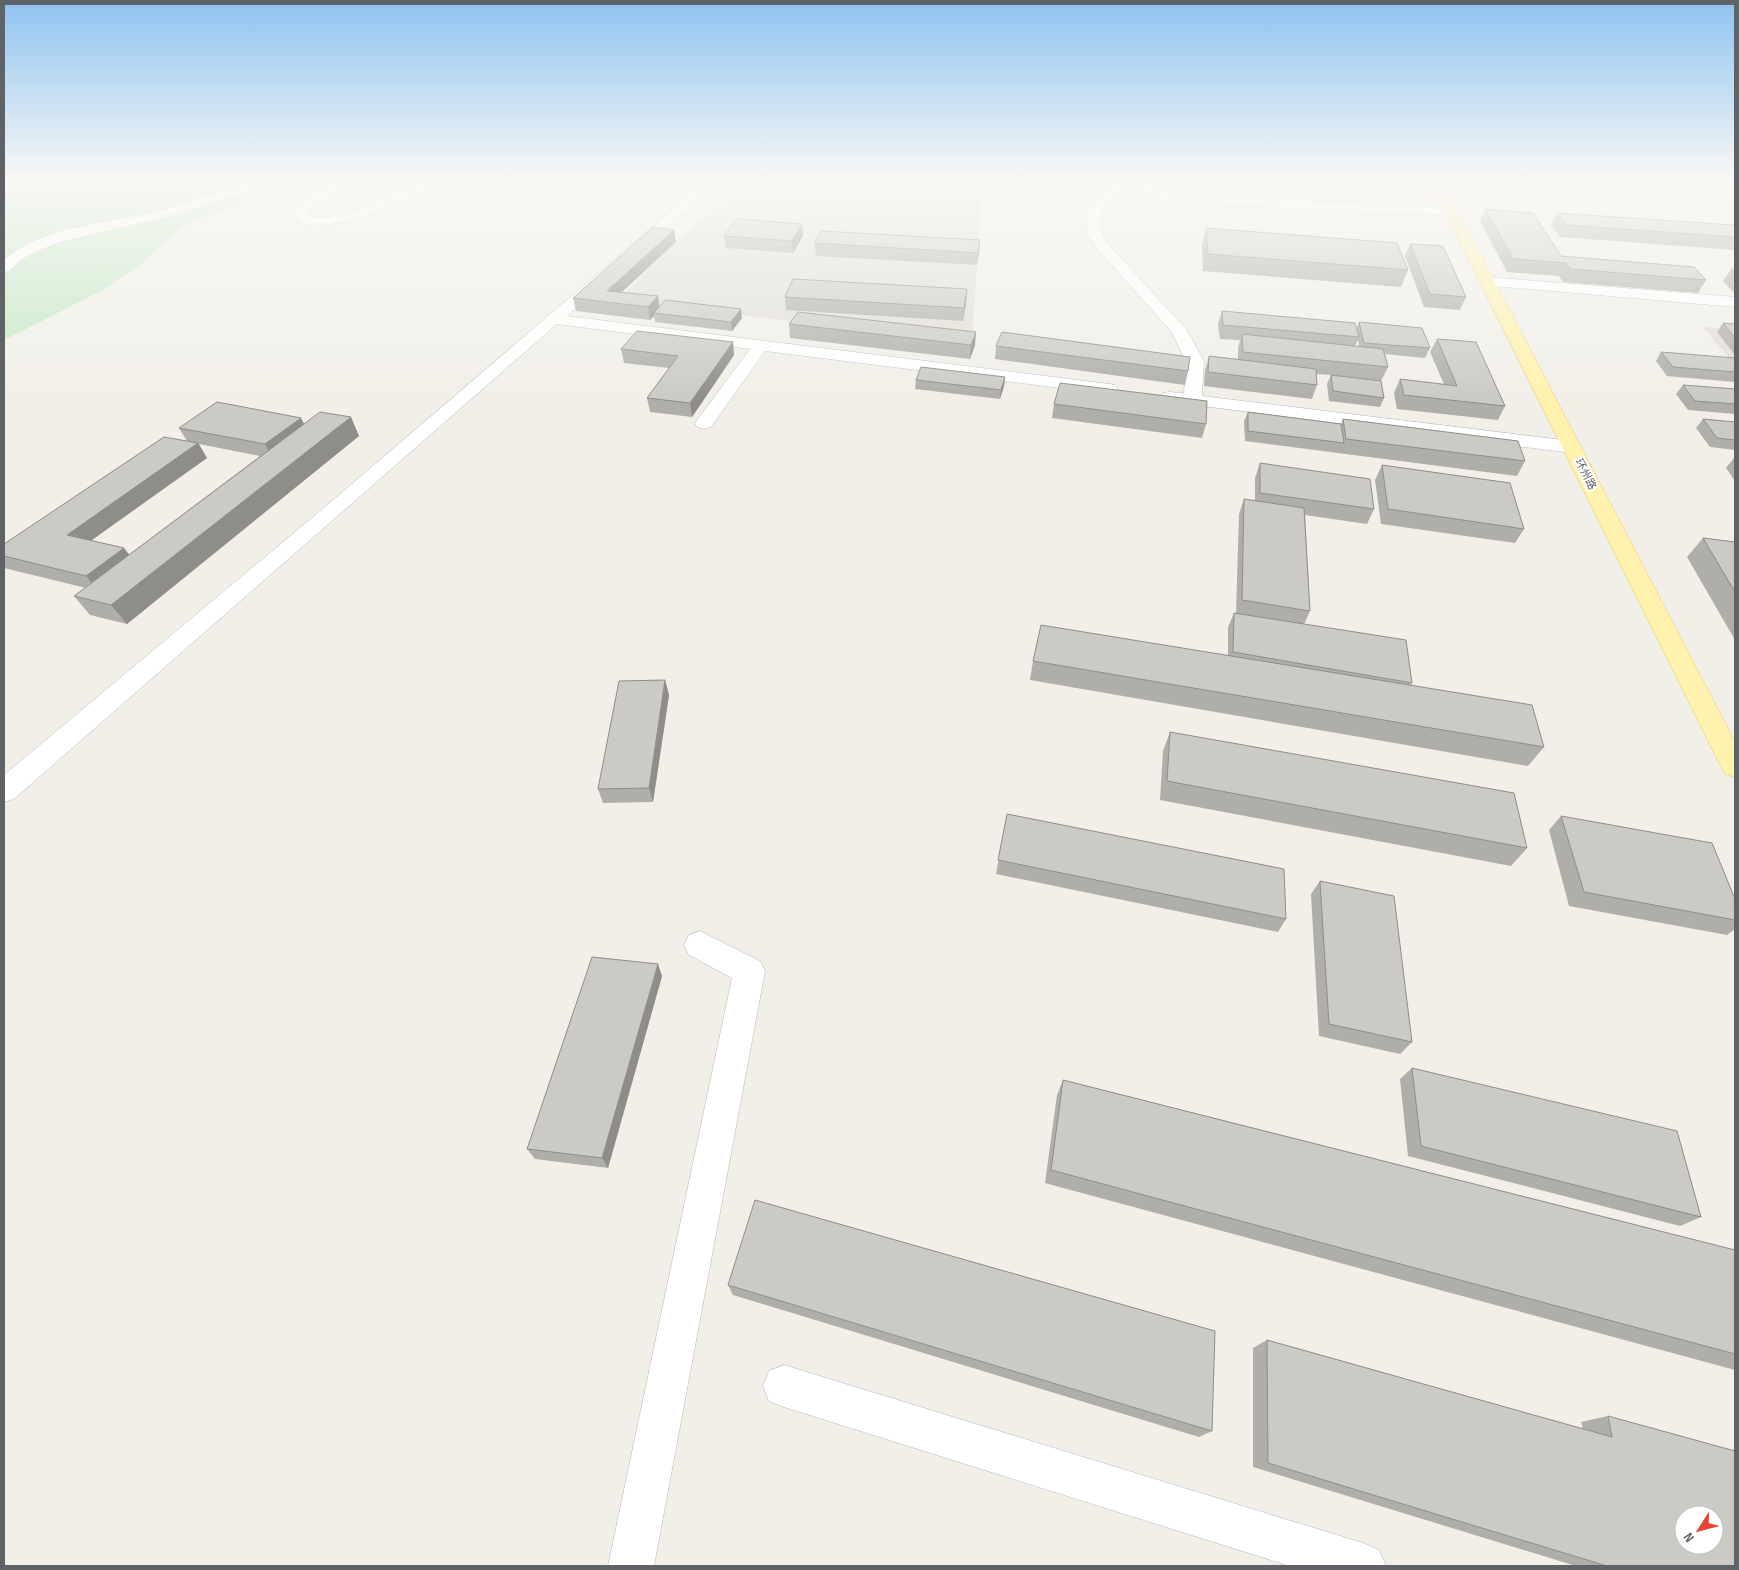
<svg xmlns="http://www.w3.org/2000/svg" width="1739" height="1570" viewBox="0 0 1739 1570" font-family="'Sofia Sans Condensed','Noto Sans SC',sans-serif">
  <rect width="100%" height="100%" fill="#f1efe8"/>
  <path fill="#e1ded6" d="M754,181H917L982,190L972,340L616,302L679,238Z
    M1703,327L1735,329V365Z"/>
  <path fill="#c5e8c5" d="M4,181H291L182,227L139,266L105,289L4,340Z"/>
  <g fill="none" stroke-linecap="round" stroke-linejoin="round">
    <defs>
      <path id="minor" d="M253,181H270L269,184L167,217L60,242L40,250L22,259L9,271L4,272V260C45,224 108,224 158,211C190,202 221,191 253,181Z
        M340,181H355L314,205L308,212L310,216C355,226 405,176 449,181L448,184L350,221L319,226L300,222L294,212L304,199Z
        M706,181H719L567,316L1109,384L1115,385L1118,389L1115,393L1109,394L765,351L711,427L704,429L697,427L695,423L750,349L557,324L14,799L4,802V775L319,512Z
        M1115,181H1137L1172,194L1457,209L1459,212L1452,216L1170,202L1125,185C1108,204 1091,216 1107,243L1186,329L1204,361L1202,396L1572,441L1579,443L1582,447L1579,451L1572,453L1163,401L1160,397L1163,393L1169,392L1184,393L1186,361L1171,331L1097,249L1088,234L1086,221L1088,212Z
        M1488,277L1735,297V307L1483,285L1480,282L1483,279Z
        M700,931L760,961L765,971L654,1566H608L732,978L689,955L684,945L689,935Z
        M784,1365L1363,1543L1379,1550L1386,1566H1290L784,1407L769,1401L763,1386L769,1371Z"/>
      <path id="major" d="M1430,181H1442L1735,742V777L1725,774L1721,767Z"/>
    </defs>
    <use href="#minor" stroke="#b5b8bc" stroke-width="1"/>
    <use href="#major" stroke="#f2c960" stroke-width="1"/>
    <use href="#minor" fill="#fff" fill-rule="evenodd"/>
    <use href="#major" fill="#fff2af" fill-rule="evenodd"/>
  </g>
  <path fill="#afaea9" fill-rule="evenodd" d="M1485,209L1561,256L1706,280L1698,293L1563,282L1559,276L1507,272L1480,221Z
    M1557,213L1735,226V250L1560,237L1551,225Z
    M802,224L803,236L793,253L726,248L724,236Z
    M1206,228L1408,270L1401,287L1203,271L1202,245Z
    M674,230L676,242L622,292L658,296L659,307L742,318L732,331L655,322L654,316L650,320L576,311L573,298Z
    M980,240L977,265L816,256L815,243Z
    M1410,244L1466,297L1460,310L1424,307L1405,256Z
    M1732,268H1735V294L1723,281Z
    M967,289L966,303L963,321L786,310L785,297Z
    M1222,311L1356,329L1359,322L1430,348L1425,358L1385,354L1388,367L1381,381L1384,398L1380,407L1329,401L1327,384L1331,375L1316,374L1317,385L1312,399L1204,386L1205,370L1209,356L1238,359V348L1240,340L1220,339L1218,324ZM1358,340L1359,346H1355Z
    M1723,323L1735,324V355L1717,332Z
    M789,324L975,345L970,359L790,338Z
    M1437,339L1505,406L1498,420L1397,409L1394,393L1400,379L1444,384L1430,352Z
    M996,346L1188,371L1185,385L995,359Z
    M621,349L734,355L692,417L650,412L647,398L669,368L624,363Z
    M1661,352L1735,358V382L1667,376L1656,361Z
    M1005,377L1004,386L1000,399L915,389L916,380Z
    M1683,385L1735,389V414L1688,410L1676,394Z
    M1054,404L1206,424L1202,438L1052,418Z
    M1248,412L1341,424L1343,419L1525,461L1517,476L1245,441L1244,421Z
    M301,418L304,424L359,436L127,624L90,615L74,596L86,588L4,568V544L187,441L179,428ZM199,444L260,456L129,555L91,540L207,458Z
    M1703,419L1735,422V450L1710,447L1696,428Z
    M1734,458H1735V481L1726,468Z
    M1260,463L1374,509L1367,524L1305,515L1310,611L1304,624L1412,683L1411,685L1544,747L1528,766L1030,680L1033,661L1228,655V627L1234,613H1236L1239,514L1244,499L1255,501V478Z
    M1382,465L1524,529L1515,543L1381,524L1375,480Z
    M1703,538L1735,542V640L1687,557Z
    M665,680L669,695L653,802L603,803L598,789Z
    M1170,732L1527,848L1511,866L1160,800L1163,751Z
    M1007,814L1286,919L1278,932L996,874Z
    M1561,816L1735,899V929L1727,935L1569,906L1549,830Z
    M1320,881L1412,1042L1400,1054L1319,1036L1311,894Z
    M662,976L608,1168L535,1159L527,1149Z
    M1412,1068L1701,1217L1680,1226L1408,1156L1400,1079Z
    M1063,1080L1735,1250V1370L1045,1183L1057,1095Z
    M728,1285L1212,1431L1199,1437L733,1295Z
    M1267,1340L1583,1429L1581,1422L1608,1416L1735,1566H1576L1253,1467V1348Z"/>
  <path fill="#8f8d8a" d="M802,224L803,236L793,253L792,241Z
    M674,230L676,242L611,302L607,291Z
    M980,240L979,253L977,265L978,253Z
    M967,289L966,303L963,321L964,308Z
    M658,296L660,310L654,313V316L650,320L648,307Z
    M741,309L742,318L732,331L731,322Z
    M976,332L975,345L970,359L971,345Z
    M733,342L734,355L692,417L690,403Z
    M1005,377L1004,386L1000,399L1001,390Z
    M351,417L359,436L127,624L111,605Z
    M301,418L308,432L273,459L265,444Z
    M198,443L207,458L78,550L67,535Z
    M124,548L135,562L98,591L86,576Z
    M665,680L669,695L653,802L649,788Z
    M658,964L662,976L608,1168L602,1158Z"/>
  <path fill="#cccac5" stroke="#8f8d8a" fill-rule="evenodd" d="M1485,209L1533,213L1561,256L1694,267L1706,280L1570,269L1566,263L1513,259Z
    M1557,213L1734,225L1735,226V237L1566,225Z
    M736,219L802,224L792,241L724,236Z
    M653,227L674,230L607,291L658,296L648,307L573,298Z
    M1206,228L1397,243L1408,270L1208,254Z
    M821,231L980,240L978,253L815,243Z
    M1410,244L1443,246L1466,297L1430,294Z
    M793,279L967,289L964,308L785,297Z
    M665,300L741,309L731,322L654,313Z
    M1222,311L1355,323L1359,337L1223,325Z
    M798,312L976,332L971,345L789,324Z
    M1359,322L1422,328L1430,348L1364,343Z
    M1723,323L1735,324V338Z
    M637,331L733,342L690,403L647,398L678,356L621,349Z
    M1002,332L1190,357L1188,371L996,346Z
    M1242,334L1383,349L1388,367L1243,352Z
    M1437,339L1476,342L1505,406L1404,395L1400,379L1457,386Z
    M1661,352L1735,358V372L1673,367Z
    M1209,356L1316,369L1317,385L1208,372Z
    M921,367L1005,377L1001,390L916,380Z
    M1331,375L1381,381L1384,398L1333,391Z
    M1060,383L1207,401L1206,424L1054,404Z
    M1683,385L1735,389V404L1695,401Z
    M217,402L301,418L265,444L179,428Z
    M320,412L351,417L111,605L74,596Z
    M1248,412L1341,424L1344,443L1248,431Z
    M1343,419L1518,441L1525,461L1346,439Z
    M1703,419L1735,422V440L1717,438Z
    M164,437L198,443L67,535L124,548L86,576L4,556V544Z
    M1260,463L1370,479L1374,509L1260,493Z
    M1382,465L1510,483L1524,529L1388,509Z
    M1244,499L1304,508L1310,611L1242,600Z
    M1703,538L1735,542V592Z
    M1234,613L1406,640L1412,683L1233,652Z
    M1041,625L1532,705L1544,747L1033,661Z
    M665,680L649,788L598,789L619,681Z
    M1170,732L1514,793L1527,848L1167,781Z
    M1007,814L1284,869L1286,919L998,860Z
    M1561,816L1712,843L1735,899V920L1584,892Z
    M1320,881L1394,896L1412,1042L1329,1024Z
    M592,957L658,964L602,1158L527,1149Z
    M1412,1068L1677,1131L1701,1217L1421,1146Z
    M1063,1080L1735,1250V1354L1051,1170Z
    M755,1200L1215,1331L1212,1431L728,1285Z
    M1267,1340L1612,1437L1608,1416L1735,1451V1566H1607L1268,1463ZM1684,1515H1714V1545H1684Z"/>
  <linearGradient id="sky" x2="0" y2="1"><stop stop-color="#8fc3f1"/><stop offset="0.45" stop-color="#f9f8f5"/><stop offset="1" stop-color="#f9f8f5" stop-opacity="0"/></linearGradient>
  <rect width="1739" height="400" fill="url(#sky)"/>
  <g text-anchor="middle" stroke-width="4" stroke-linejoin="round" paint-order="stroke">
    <g font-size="11" fill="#5f6368" stroke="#fff">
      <text transform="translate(1586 474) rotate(63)" y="4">环州路</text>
    </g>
  </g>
  <rect width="1739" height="1570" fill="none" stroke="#5f6368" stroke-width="10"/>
  <g transform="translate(1699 1530) rotate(234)"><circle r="24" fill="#ffffff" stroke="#bfc1c3"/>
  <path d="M0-4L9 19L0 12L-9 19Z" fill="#ea4335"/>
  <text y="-8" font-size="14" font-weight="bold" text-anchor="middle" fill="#5f6368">N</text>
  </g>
</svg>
